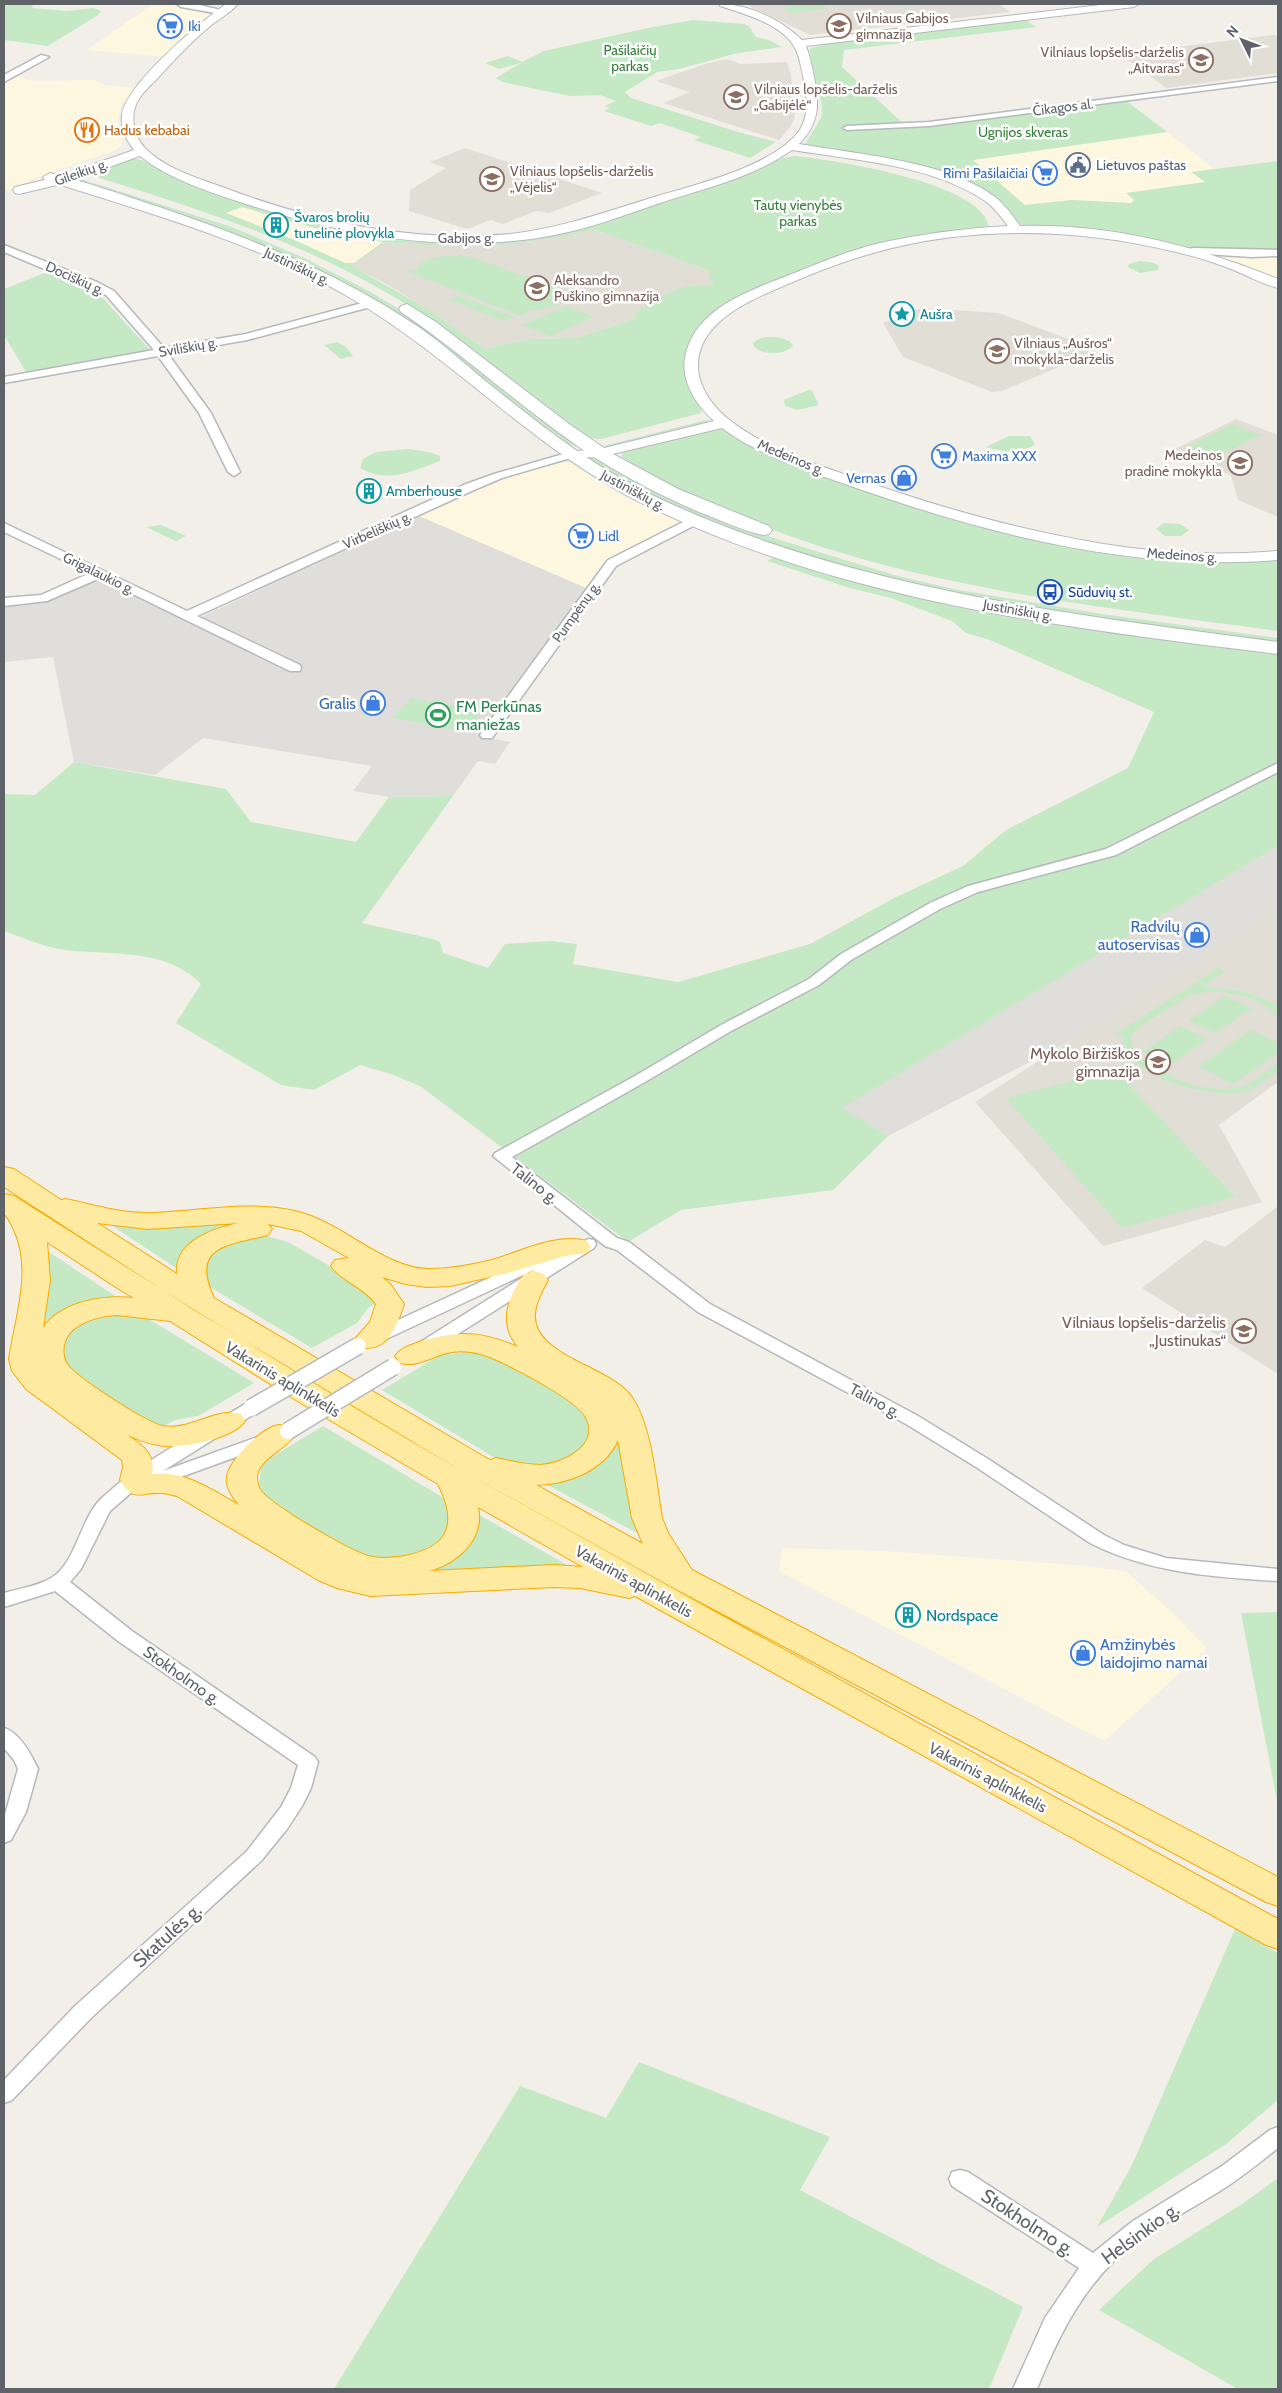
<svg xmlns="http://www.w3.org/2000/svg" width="1282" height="2393" viewBox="0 0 1282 2393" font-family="Cabin,sans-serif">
  <rect width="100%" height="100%" fill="#f1efe8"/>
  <path fill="#fef7e0" d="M153,4H170L211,15L168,57L87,50Z
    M14,76L34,81L93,80L105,85L135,88L122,105L118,118L123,144L115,150L34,179L4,192V81Z
    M1167,132L1214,169L1192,172L1206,182L1127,193L1134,200L1131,203L1072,200L1025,205L972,160Z
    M242,207L335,234L384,242L354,263H345L292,239L225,213Z
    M1220,256H1278V281L1219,257Z
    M568,462L625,497L681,521L610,558L602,564L586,588L419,516L512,475L558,463Z
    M782,1548L883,1551L1089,1566L1127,1572L1176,1616L1207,1649L1104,1741L779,1571Z"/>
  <path fill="#e0deda" d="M419,516L586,588L479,736L510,742L495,764L478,761L453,796L389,797L353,791L372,766L203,738L155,775L74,762L53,657L4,662V605L40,601L94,580L103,581L184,620L201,617Z
    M1278,846V907L1068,1042L888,1136L841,1108Z"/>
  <path fill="#e1ded6" d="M745,4H999L1010,12L810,35Z
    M1274,35L1278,36V73L1166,88L1131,62L1122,58L1132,57L1128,53Z
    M727,59L741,64L787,62L791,74L795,116L791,126L779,140L663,103L690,92L656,81L705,64Z
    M465,148L511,163L602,193L549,213L536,211L503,224L491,220L467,229L409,211L410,190L446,168L430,162Z
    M595,230L711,271L714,283L707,286L693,285L675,290L636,319L576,338L530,339L485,349L423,306L388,285L350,266L386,242L441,246L501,245L556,238Z
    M922,308L999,313L1095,349L1092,353L1002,391L992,392L903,357L883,323Z
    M1236,419L1278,435V517L1238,500L1231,475L1171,451Z
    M1278,907V1082L1219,1125L1262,1202L1103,1246L975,1102Z
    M1278,1206V1374L1142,1288L1205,1240L1225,1247Z"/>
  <path fill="#c5e8c5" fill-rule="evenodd" d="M4,4H33L32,8L67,11L94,8L101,11L98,15L48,46L4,40Z
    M782,4H823L828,8L793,13Z
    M693,20L744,24L749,26L756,37L769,40L782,47L738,53L679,69L657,72L625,92L631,98L738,132L776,142L750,158L694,140L701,137L660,123L651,126L604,111L610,108L604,106L616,101L600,95L570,96L502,82L496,78L521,63L499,69L485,63L508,56L522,62L544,51L648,28Z
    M1026,20L1036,27L844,50L842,67L907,127L1124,99L1167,132L973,160L1025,205L1072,200L1131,203L1134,200L1126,193L1205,182L1191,172L1278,161V251L1198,249L1151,240L1028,227L1016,222L958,180L805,144L821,118L822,106L809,50L811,48L831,43Z
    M795,156C834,160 980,182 989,226L877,245L709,317C704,331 687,364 687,377C686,390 704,402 701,413L601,439L587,438L580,434C520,387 461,336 394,297C302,242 201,210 100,178L94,173L131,158L142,160L171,175L289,216L330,227L380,237L442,242L552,235L574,231L727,181L783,158ZM242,207L335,234L383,242L354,263H345L292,239L226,213ZM595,230L711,271L709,276L714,283C705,287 696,284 687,286C668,291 652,302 637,312L634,315L636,319L576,338L530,339L485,349L423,306L351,266L386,242L441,246L501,245L556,238Z
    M77,178L232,227L304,258L367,290L404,312L577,446L570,445L528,414L319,273L72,181Z
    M460,255L475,258L556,288L561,291L563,298L557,305L548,308L525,311L528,313L521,316L406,271L412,269L417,271L421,263L436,257Z
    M1140,261L1154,263L1159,266L1158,270L1140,273L1128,267L1129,264Z
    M47,272L100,295L150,350L26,372L4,335V289Z
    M459,296L515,317L504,321L449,300Z
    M566,306L594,317L550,336L522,325Z
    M774,337C781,338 789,338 793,346C785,355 759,357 753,344C758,337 766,337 774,337Z
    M337,342L346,347L353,356L341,359L324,345Z
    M811,389L819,405L798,410L785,406L784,400Z
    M706,420L710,421L608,447L604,446Z
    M1233,424L1261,435L1216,457L1188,446Z
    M721,427L805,468L1085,548L1253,560L1278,559V631C1088,605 891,586 715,506C686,493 646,475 621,456L624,451Z
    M1009,436H1030L1035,445C1018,454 1004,452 986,447Z
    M408,449L428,452L440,456V461C413,471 387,484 360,468L363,459L376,452Z
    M595,457L741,528L894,575L953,589L1102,614L1278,638V644L1143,626L925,590L773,547L640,491L588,459Z
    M1164,523L1180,524L1189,530L1181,536H1165L1156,529Z
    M161,525L186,536L176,541L146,527Z
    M776,556L1105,629L1278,653V846L842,1108L888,1136L833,1190L681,1210L628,1242L420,1086L391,1074L360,1065L314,1090L281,1085L176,1023L201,984C163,945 107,957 59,949C41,946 22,937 4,931V794L35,795L74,762L226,789L251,822L356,842L389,797L453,796L362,923L433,939L440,942L443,953L488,968L505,944L551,941L577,944L573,964L678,982L810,944L894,898L963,866L1006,830L1128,768L1154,712L990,640L966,633L952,621L891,598L850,588L767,561Z
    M411,698L482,711L466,732L393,718Z
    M1219,968L1226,971L1202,987C1230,988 1255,991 1278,1007V1016C1256,994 1218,986 1188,996L1137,1028C1111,1053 1176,1079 1193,1085C1206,1089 1221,1090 1235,1088C1252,1085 1265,1073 1278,1063V1071C1267,1079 1256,1089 1242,1092C1210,1099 1125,1077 1123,1038L1115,1034Z
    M1225,996L1252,1008L1215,1033L1189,1021Z
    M1180,1026L1207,1039L1170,1065L1143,1052Z
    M1251,1030L1278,1043V1053L1234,1084L1198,1067Z
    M1115,1070L1235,1197L1122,1228L1006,1098Z
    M252,1223L179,1270L111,1225L144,1228Z
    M262,1235L288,1242L368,1288L379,1302L368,1308L357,1323L312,1348L208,1286L203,1278L207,1256L221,1245Z
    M46,1250L118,1298L41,1334Z
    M111,1313L147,1318L254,1383L198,1416L175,1420L162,1427L150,1424L67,1370L60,1361L64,1335L75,1325Z
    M472,1351L484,1352L572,1398L593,1416L589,1447L548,1468L500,1461L382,1390L440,1355Z
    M323,1426L442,1497L451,1515C444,1559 392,1569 356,1554C346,1549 336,1542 326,1536C305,1524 284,1512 263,1499L253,1487L259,1484L261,1468L265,1461Z
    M618,1433L639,1534L542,1482C573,1474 612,1470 618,1433Z
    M476,1513L572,1568L411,1575Z
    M1278,1612V1806L1241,1613Z
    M1235,1929L1278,1953V2100L1226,2144L1097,2227L1132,2165Z
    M639,2062L830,2137L800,2190L1023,2307L989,2389H334L520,2086L606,2118Z
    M1278,2178V2389H1238L1099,2310L1154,2259L1242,2204Z"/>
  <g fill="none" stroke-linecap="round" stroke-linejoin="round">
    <defs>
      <path id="pedestrian" d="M1278,77V81L929,126L847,130L843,128L847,126L929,122Z"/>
      <path id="minor" d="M177,4H195L225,11L221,14L181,7Z
        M41,55L49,57L4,82V75Z
        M4,245L97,282L114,291L164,348L246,334L370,301L375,304L374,306L247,340L168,354L211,413L240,472L234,476L228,472L199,413L158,356L4,383V377L154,350L106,295L4,252Z
        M1193,248L1278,250V256L1251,257L1189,253V249Z
        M570,452L576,455L574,457L502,478L474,490L197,616L300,665L301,668L300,671H290L100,578L47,601L4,606V598L41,595L90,573L4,532V523L187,611L466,484L494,474Z
        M693,517L697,518L699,521L697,524L616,566L492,738H482L480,735L482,732L608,560Z
        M1278,763V772L1116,855L978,892L940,909L851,960L819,985L731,1031L645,1082L512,1157L617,1238L629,1242L710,1304L918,1416L988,1459L1104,1535L1124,1545L1166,1558L1278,1569V1581C1213,1577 1149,1573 1090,1543L976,1467L906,1424L698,1312L617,1250L605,1246L493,1156L495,1153L635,1076L721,1025L809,979L841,954L930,903L968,886L1106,849Z
        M588,1239L594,1240L596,1244L594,1248L431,1351H419L416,1347L419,1343L536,1269L382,1341H370L367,1337L370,1333L541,1254L547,1253L555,1258Z
        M251,1402L257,1404L260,1408L257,1412L163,1471L266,1434L272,1436L275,1440L272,1444L156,1486L150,1488L141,1484L110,1511L81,1569L70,1582L132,1631L315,1757L318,1762L311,1788L302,1806L287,1829L261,1861L91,2018L12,2100L4,2103V2080L75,2006L247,1851L281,1807L291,1788L298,1765L118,1641L55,1591L4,1607V1593C18,1589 38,1586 51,1578C77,1563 80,1516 104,1496C145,1459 198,1433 245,1404Z
        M4,1728C20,1733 31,1754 38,1769L26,1812L11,1840L4,1843V1818L18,1769L14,1760L4,1748Z
        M1278,2127V2148C1259,2163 1241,2178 1220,2191C1184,2213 1146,2232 1115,2260C1078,2296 1056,2342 1037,2389H1013L1045,2318L1079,2268L952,2186L949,2179L952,2172L960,2170L968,2172L1093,2253L1133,2221L1222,2166L1270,2130Z"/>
      <path id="tertiary" d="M226,4H238C230,13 219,19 209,27C190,43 173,61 157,79C151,85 143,92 139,99C129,114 133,135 145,148C165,169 198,178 225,188C315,222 414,243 511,234C561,228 606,212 654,197C694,185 778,165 801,128C810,112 806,93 803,76C801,68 800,58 796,50C785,25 745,14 720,6L719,4C749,4 780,19 802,40L1109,4H1139L1134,7L806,46C810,56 812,67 814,77C820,104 819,124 799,144C856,154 948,161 995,197C1005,205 1013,216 1020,226C1109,223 1197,246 1278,279V288C1262,284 1246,275 1231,269C1213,262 1194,256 1176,252C1078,228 971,225 873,253C836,263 800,279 765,294C732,309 691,333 699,376C703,393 714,407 727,418C761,446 806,461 847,475C939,508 1034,535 1131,548C1180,554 1229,555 1278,551V560C1131,572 983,533 845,484C803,469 758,455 722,428L600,457L565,458L563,455L565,452L600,449L714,421C697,406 681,382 685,358C694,306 755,289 797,272C824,261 851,250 880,243C922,234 964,228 1008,226C1001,217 994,207 985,201C933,165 853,160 792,150C752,178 705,188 660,203C625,215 591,228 555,235C452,255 345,236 246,204C210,192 170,180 140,156L65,183L19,194L15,193L13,190L15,187L57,177L134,150C126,139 120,129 122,115C125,85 201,21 226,4Z"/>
      <path id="secondary" d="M50,173C87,182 123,195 159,207C250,238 339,273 420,328C444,345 465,364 488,383C540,425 593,467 654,496C850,589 1065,614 1278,642V654C1063,628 835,600 638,501C539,451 463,369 370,310C272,247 155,215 45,180L43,177Z
        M407,304L436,322L569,424L613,454L678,489L769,526L772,530L769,534L763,535C741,530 720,520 699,512C657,494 617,473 579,447C518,405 463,354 401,312L399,309L401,306Z"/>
      <path id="trunk" d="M4,1167L14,1169L61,1200L66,1199C93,1205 120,1213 148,1213C197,1212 246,1200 295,1211C343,1222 384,1269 429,1269C450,1269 471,1265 492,1260C522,1251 556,1233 587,1241L591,1247L587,1253L565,1256L508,1273L450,1286L427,1287L405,1284L382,1277L391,1285L404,1304C397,1326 387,1354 359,1347L354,1340L370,1322L376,1304C364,1287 342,1282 331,1266L335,1260L349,1258L301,1231L268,1224L272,1229L268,1235C229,1245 189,1245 214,1298L481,1455L490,1460L496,1458C511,1461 526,1465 541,1465C565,1463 602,1444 585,1416C575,1399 518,1370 499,1361C481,1353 463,1348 443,1354C428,1359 416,1367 400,1363L395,1356C401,1347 412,1345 422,1341C459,1330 483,1332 518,1347C498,1323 508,1297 524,1274L534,1271L544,1274L548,1280C544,1288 539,1296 537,1304C520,1355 609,1364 632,1397C652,1427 656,1482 662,1518L668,1533L692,1570L1278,1877V1906L1266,1902L670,1586L461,1470L706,1607L1278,1919V1949L1266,1945L635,1596L629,1598L580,1588L554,1587L370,1596L337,1588L318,1580L177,1496C172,1495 166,1493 161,1493C139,1492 134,1503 120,1480L123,1467L122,1460L26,1389L12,1371L9,1359C15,1318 33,1270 14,1230C11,1224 9,1218 4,1214V1194L14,1196C161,1290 309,1382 460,1470L192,1309L4,1187ZM97,1223L148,1229L238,1223C213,1229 174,1241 177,1274ZM47,1242L122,1291L134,1298C103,1295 62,1301 43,1328L50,1280ZM117,1315L170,1321L294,1399L438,1484C445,1498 452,1515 446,1531C438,1554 388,1562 368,1556C348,1550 273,1506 261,1491C258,1487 257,1481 257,1476C260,1458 286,1449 295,1435L291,1428C287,1427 283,1425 279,1425C262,1427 229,1460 227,1477C225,1487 233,1498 239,1505C212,1490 184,1470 152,1474C156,1454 142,1445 127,1435C139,1440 152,1445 165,1446C185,1448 234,1438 245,1421L241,1414C215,1407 191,1431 163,1426C148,1424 74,1376 67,1364C60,1352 64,1337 74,1329C88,1319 101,1316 117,1315ZM618,1440L632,1518L643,1544L536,1485C568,1484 604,1471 618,1440ZM478,1507L583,1567L554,1565L429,1571C458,1563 485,1539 478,1507Z"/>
    </defs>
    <use href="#pedestrian" stroke="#b5b8bc" stroke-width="3"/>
    <use href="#minor" stroke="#b5b8bc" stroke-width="3"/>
    <use href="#tertiary" stroke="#b5b8bc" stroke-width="2"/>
    <use href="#secondary" stroke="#b6babf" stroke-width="2"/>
    <use href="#trunk" stroke="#f9ab00" stroke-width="2"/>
    <use href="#pedestrian" fill="#fff" fill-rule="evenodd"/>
    <use href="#minor" fill="#fff" fill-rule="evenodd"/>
    <use href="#tertiary" fill="#fff" fill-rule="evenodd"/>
    <use href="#secondary" fill="#fff" fill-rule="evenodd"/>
    <use href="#trunk" fill="#feeaa1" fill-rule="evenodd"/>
    <defs>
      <path id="minor-bridge" d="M251,1408L358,1346
        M288,1431L393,1367"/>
    </defs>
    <use href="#minor-bridge" stroke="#b5b8bc" stroke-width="19" stroke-linecap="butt"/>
    <use href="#minor-bridge" stroke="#fff" stroke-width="16"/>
  </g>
  <defs>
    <symbol id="supermarket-ring" viewBox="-11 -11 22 22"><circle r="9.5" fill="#fff" stroke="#3f7fe0" stroke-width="1.5"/><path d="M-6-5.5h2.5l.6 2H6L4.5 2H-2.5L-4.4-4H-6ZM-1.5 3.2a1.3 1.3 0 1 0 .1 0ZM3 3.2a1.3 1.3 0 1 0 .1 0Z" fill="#3f7fe0"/></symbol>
    <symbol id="school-ring" viewBox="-11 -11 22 22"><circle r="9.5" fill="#fff" stroke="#8d6e63" stroke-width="1.5"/><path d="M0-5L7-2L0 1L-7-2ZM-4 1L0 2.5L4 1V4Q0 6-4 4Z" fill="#8d6e63"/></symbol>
    <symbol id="restaurant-ring" viewBox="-11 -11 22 22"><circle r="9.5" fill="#fff" stroke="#e8710a" stroke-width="1.5"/><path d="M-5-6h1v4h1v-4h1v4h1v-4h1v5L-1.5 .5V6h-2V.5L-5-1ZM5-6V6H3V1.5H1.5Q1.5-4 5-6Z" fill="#e8710a"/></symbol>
    <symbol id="civic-ring" viewBox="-11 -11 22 22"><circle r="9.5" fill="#fff" stroke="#5c6f8a" stroke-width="1.5"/><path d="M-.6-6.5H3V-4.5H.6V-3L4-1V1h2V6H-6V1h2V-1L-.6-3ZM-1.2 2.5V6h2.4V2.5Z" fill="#5c6f8a"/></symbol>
    <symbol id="building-ring" viewBox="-11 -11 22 22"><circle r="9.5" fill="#fff" stroke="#0f9aa8" stroke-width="1.5"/><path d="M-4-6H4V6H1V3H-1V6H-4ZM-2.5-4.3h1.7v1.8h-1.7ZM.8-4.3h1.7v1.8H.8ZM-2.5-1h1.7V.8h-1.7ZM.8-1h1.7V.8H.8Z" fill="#0f9aa8"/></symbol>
    <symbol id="sight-ring" viewBox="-11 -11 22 22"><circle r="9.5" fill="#fff" stroke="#0f9aa8" stroke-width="1.5"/><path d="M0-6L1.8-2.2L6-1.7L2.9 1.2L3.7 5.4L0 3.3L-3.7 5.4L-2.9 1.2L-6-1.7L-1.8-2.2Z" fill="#0f9aa8"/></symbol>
    <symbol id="shop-ring" viewBox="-11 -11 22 22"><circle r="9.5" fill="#fff" stroke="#3f7fe0" stroke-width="1.5"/><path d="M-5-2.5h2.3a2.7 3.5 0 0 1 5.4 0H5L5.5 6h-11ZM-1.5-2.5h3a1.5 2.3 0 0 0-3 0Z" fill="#3f7fe0"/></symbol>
    <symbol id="bus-ring" viewBox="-11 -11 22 22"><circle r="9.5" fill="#fff" stroke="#1a4fb4" stroke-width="1.5"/><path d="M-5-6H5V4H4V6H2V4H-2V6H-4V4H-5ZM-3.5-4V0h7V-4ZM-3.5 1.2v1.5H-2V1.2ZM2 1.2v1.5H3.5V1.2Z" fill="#1a4fb4"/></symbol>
    <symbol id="stadium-ring" viewBox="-11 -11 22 22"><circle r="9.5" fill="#fff" stroke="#2e9e5b" stroke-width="1.5"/><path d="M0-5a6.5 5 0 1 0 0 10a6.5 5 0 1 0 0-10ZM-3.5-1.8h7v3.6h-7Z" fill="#2e9e5b"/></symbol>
  </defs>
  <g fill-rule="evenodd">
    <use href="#supermarket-ring" x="156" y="12" width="28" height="28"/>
    <use href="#school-ring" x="825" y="12" width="28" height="28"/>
    <use href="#school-ring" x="1187" y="46" width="28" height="28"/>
    <use href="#school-ring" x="722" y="83" width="28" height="28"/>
    <use href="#restaurant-ring" x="73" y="116" width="28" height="28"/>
    <use href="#civic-ring" x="1064" y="151" width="28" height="28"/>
    <use href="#supermarket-ring" x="1031" y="159" width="28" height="28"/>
    <use href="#school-ring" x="478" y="165" width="28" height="28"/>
    <use href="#building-ring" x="262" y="211" width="28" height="28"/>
    <use href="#school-ring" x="523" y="274" width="28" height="28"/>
    <use href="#sight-ring" x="888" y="300" width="28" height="28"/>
    <use href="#school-ring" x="983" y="337" width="28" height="28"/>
    <use href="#supermarket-ring" x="930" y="442" width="28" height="28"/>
    <use href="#school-ring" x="1226" y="449" width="28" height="28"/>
    <use href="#shop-ring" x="890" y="464" width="28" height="28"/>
    <use href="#building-ring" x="355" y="477" width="28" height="28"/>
    <use href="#supermarket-ring" x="567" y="522" width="28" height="28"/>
    <use href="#bus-ring" x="1036" y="578" width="28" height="28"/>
    <use href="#shop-ring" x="359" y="689" width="28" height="28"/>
    <use href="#stadium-ring" x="424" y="701" width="28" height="28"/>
    <use href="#shop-ring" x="1183" y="921" width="28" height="28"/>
    <use href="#school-ring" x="1144" y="1048" width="28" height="28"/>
    <use href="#school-ring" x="1230" y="1317" width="28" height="28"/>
    <use href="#building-ring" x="894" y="1601" width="28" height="28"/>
    <use href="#shop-ring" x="1069" y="1639" width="28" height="28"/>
  </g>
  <g text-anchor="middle" stroke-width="5" stroke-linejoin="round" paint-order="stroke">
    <g font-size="14" fill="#785e54" stroke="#fff" text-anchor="start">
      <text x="856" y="23">Vilniaus Gabijos<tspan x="856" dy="16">gimnazija</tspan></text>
      <text x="1184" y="57" text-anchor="end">Vilniaus lopšelis-darželis<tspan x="1184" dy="16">„Aitvaras“</tspan></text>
      <text x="754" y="94">Vilniaus lopšelis-darželis<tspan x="754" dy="16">„Gabijėlė“</tspan></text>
      <text x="510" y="176">Vilniaus lopšelis-darželis<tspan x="510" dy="16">„Vėjelis“</tspan></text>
      <text x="554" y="285">Aleksandro<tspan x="554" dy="16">Puškino gimnazija</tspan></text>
      <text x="1014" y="348">Vilniaus „Aušros“<tspan x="1014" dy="16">mokykla-darželis</tspan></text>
      <text x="1222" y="460" text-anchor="end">Medeinos<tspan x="1222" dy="16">pradinė mokykla</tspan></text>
    </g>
    <g font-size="14" fill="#366cbe" stroke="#fff" text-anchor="start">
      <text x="188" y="31">Iki</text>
      <text x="1028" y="178" text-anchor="end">Rimi Pašilaičiai</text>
      <text x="962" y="461">Maxima XXX</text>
      <text x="886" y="483" text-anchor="end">Vernas</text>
      <text x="598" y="541">Lidl</text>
    </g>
    <g font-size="14" fill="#348238" stroke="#fff">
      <text x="630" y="55">Pašilaičių<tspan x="630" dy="16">parkas</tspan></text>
      <text x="1023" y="137">Ugnijos skveras</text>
      <text x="798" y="210">Tautų vienybės<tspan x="798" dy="16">parkas</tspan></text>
    </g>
    <g font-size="14" fill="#5f6368" stroke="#fff">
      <text transform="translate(1063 107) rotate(-7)" y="5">Čikagos al.</text>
      <text transform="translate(81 172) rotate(-19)" y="5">Gileikių g.</text>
      <text x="466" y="243">Gabijos g.</text>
      <text transform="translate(297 266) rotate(25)" y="5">Justiniškių g.</text>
      <text transform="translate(75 278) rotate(24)" y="5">Dociškių g.</text>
      <text transform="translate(188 347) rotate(-10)" y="5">Sviliškių g.</text>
      <text transform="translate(791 457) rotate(23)" y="5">Medeinos g.</text>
      <text transform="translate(633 490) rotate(28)" y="5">Justiniškių g.</text>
      <text transform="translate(377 530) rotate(-24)" y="5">Virbeliškių g.</text>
      <text transform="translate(1182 555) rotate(4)" y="5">Medeinos g.</text>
      <text transform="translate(99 573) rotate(26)" y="5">Grigalaukio g.</text>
      <text transform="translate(1018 610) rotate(10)" y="5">Justiniškių g.</text>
      <text transform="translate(576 612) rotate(-54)" y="5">Pumpėnų g.</text>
    </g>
    <g font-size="14" fill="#c56008" stroke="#fff" text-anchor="start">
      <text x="104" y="135">Hadus kebabai</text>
    </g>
    <g font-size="14" fill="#4e5e75" stroke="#fff" text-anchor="start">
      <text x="1096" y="170">Lietuvos paštas</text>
    </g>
    <g font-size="14" fill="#0d838f" stroke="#fff" text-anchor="start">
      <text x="294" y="222">Švaros brolių<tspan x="294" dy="16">tunelinė plovykla</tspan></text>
      <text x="920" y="319">Aušra</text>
      <text x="386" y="496">Amberhouse</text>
    </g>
    <g font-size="14" fill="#164399" stroke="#fff" text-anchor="start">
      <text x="1068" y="597">Sūduvių st.</text>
    </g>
    <g font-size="16" fill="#366cbe" stroke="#fff" text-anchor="end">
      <text x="356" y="709">Gralis</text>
      <text x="1180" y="932">Radvilų<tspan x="1180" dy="18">autoservisas</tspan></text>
      <text x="1100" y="1650" text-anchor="start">Amžinybės<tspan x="1100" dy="18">laidojimo namai</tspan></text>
    </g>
    <g font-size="16" fill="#27864d" stroke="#fff" text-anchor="start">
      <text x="456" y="712">FM Perkūnas<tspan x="456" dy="18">maniežas</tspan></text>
    </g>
    <g font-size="16" fill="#785e54" stroke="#fff" text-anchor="end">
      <text x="1140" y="1059">Mykolo Biržiškos<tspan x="1140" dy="18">gimnazija</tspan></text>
      <text x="1226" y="1328">Vilniaus lopšelis-darželis<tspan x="1226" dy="18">„Justinukas“</tspan></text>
    </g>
    <g font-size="16" fill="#5f6368" stroke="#fff">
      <text transform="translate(535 1183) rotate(38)" y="6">Talino g.</text>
      <text transform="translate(283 1379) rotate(31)" y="6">Vakarinis aplinkkelis</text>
      <text transform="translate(875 1400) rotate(28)" y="6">Talino g.</text>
      <text transform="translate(634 1581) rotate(29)" y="6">Vakarinis aplinkkelis</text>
      <text transform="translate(182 1675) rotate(35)" y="6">Stokholmo g.</text>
      <text transform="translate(988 1777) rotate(28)" y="6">Vakarinis aplinkkelis</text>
    </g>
    <g font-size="16" fill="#0d838f" stroke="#fff" text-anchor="start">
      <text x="926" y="1621">Nordspace</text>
    </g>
    <g font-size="19" fill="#5f6368" stroke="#fff">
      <text transform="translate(167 1935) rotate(-42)" y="7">Skatulės g.</text>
      <text transform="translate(1028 2222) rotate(33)" y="7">Stokholmo g.</text>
      <text transform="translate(1140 2233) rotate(-36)" y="7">Helsinkio g.</text>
    </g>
  </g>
  <rect width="1282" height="2393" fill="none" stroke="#5f6368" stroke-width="10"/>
  <g transform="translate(1242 40) rotate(312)" stroke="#ffffff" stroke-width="4" paint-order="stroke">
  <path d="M0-4L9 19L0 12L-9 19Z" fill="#5f6368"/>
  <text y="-8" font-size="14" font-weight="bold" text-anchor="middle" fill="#5f6368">N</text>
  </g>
</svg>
